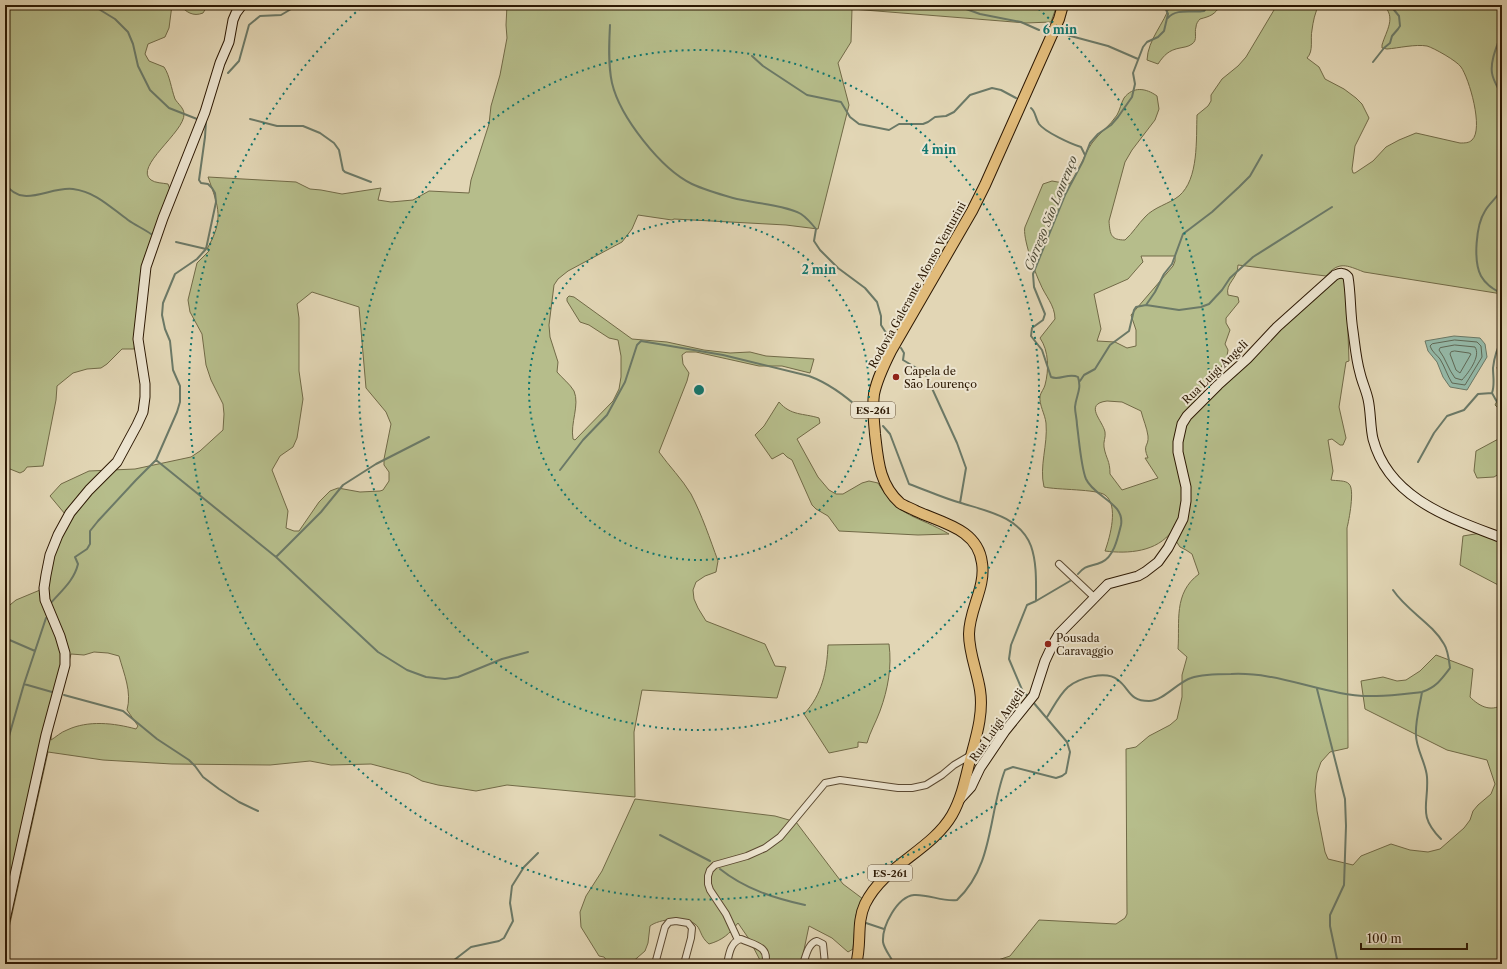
<svg xmlns="http://www.w3.org/2000/svg" width="1507" height="969" viewBox="0 0 1507 969" font-family="'Libre Caslon Text',serif">
  <rect width="100%" height="100%" fill="#e2d6b5"/>
  <filter id="stains"><feTurbulence type="fractalNoise" baseFrequency=".005" numOctaves="4"/><feColorMatrix values="0 0 0 0 .2 0 0 0 0 .09 0 0 0 0 .02 0 0 0 .5 -.17"/></filter>
  <radialGradient id="worn" r=".72"><stop offset=".6" stop-color="#630" stop-opacity="0"/><stop offset="1" stop-color="#630" stop-opacity=".3"/></radialGradient>
  <path fill="#b6bd8b" stroke="#716a47" fill-rule="evenodd" d="M5,5H172L169,28L165,37L148,44L145,54L149,61L164,67C170,76 171,88 175,99C178,104 184,108 184,114C185,132 133,167 151,180C155,183 163,183 168,184L171,192L155,230L138,316L134,349H122L107,364L101,368L87,369L73,373L57,386L56,400L43,466L27,467L24,471L20,473L5,467Z
    M180,5H208L203,13C193,17 186,12 180,5Z
    M507,5H1057L1051,22L1026,23L852,9L851,42L838,63L849,105L818,229L786,225L674,219L672,220L638,215L632,229L622,242L568,271L558,279L554,285L549,325L550,337L558,362L557,372C562,378 570,384 574,391C580,405 570,423 573,439L575,440L613,401L619,389L621,377V356L618,340L609,338L589,325L580,322L567,301V298L569,296L574,297L632,339L667,342L704,350L730,353L750,352L766,356L814,359L810,373L782,366H759L696,352H686L682,355L683,364L689,373L687,381L659,452C669,466 682,479 691,494C702,515 710,539 718,561L716,572L705,576L696,582L693,590L694,599L698,608L706,621L765,644L775,666L786,667L777,698L642,690L634,732L635,797L507,785L476,791L438,785L422,781L409,774L371,764L331,765L310,761L270,765L172,764L103,760L48,752L5,946V609L16,600L40,590L65,514L50,496L61,484L89,471L135,469L191,457L200,451L223,430L224,414L223,404L211,380L206,365L202,334L190,312L188,300L197,263L209,251V249H207C224,219 219,208 208,177L296,182L310,189L321,190L342,194L381,188L378,200L391,202L413,200L429,191L469,193L471,180L489,124L491,106L500,75L507,38L506,25ZM312,292L359,307L366,388L386,412L391,424L384,459V465L389,472V481L383,490L380,491L360,492L338,488L330,491L319,502L299,531H294L286,528L288,511L272,470L280,456L293,447L297,438L303,399L299,371V318L297,304ZM94,652L108,653L119,656C124,674 132,692 127,710L138,726L136,729C114,723 88,720 67,730C61,732 56,737 51,740L52,723L71,654L84,655Z
    M1170,5H1221C1214,15 1211,16 1200,19C1198,21 1196,24 1196,27C1194,33 1198,40 1192,44C1188,47 1184,47 1180,48C1169,50 1164,55 1158,64L1147,60C1148,39 1164,24 1170,5Z
    M1277,5H1319C1315,12 1313,22 1312,30C1310,39 1314,51 1307,58L1319,67L1325,79L1344,89L1356,98L1362,104L1369,118L1355,146L1352,169L1353,173H1355L1373,161L1386,147L1399,140L1416,133L1460,143C1465,143 1469,143 1472,140C1484,129 1469,78 1461,67C1457,61 1434,48 1427,46C1415,44 1399,48 1387,49L1382,48V45C1386,31 1397,17 1383,5H1502V294L1364,272C1346,265 1339,261 1326,276L1238,265C1238,279 1225,283 1228,295L1238,297L1239,302L1226,318V323L1230,330L1225,344L1228,350L1227,356L1219,371L1203,389L1197,402L1332,278H1346L1349,361L1346,362L1339,407L1346,438L1343,445H1340L1332,439L1328,440L1333,471L1331,480C1336,481 1346,480 1349,484C1355,489 1349,520 1347,528L1348,748L1330,752L1321,762L1317,773L1315,791L1317,811L1325,852L1328,859L1353,865L1361,856L1391,844L1410,850L1428,852L1440,849L1464,828L1470,820L1473,811L1478,805L1491,794L1495,784L1487,760L1447,750L1365,709L1361,681L1383,677L1397,681L1406,680L1420,671L1436,655L1473,669L1470,697C1479,706 1490,712 1502,705V964H951L989,963L1010,956L1039,920L1116,924L1125,918L1127,914L1126,749L1136,747L1149,736L1170,725L1177,719L1182,697V675L1187,657L1178,649C1180,622 1173,593 1199,574L1192,554L1186,550L1180,547L1176,541L1172,531C1157,552 1128,554 1105,551C1110,537 1119,505 1105,495C1097,489 1057,490 1044,487C1039,466 1048,445 1046,423C1045,414 1039,405 1040,396C1041,392 1044,389 1045,385C1049,370 1049,351 1040,338L1055,319C1055,305 1045,296 1040,283C1035,273 1022,236 1025,227L1043,184L1052,181L1069,184C1080,172 1083,156 1092,143C1099,133 1110,126 1117,115C1120,110 1121,103 1124,98C1133,86 1146,88 1157,96L1159,109L1155,120L1132,150L1125,162L1109,221C1110,235 1111,240 1125,240C1133,233 1138,224 1145,217C1154,207 1169,204 1179,196C1199,179 1196,139 1197,115L1208,106L1211,101V95L1222,79L1238,66L1246,57ZM1141,256H1175V261L1173,266L1131,315L1136,330V346L1127,348L1115,342L1097,341L1101,329L1094,294L1128,279L1141,264L1143,262ZM1107,401L1122,402L1141,411C1143,419 1147,428 1148,436C1149,447 1142,444 1148,458H1145L1158,478L1122,490L1110,474C1110,460 1106,459 1104,447C1103,442 1106,437 1105,432C1103,421 1083,404 1107,401Z
    M1502,366V417L1501,411L1495,405C1500,398 1499,376 1497,367Z
    M779,402C791,416 803,413 819,418L820,423L797,439L818,477L829,490L836,494H843L862,483L869,481L878,483C900,519 917,515 949,534L918,535L839,531L828,516L816,509L812,505L792,460L787,457L783,453L772,459L755,435L764,426Z
    M1502,437V472L1494,477L1477,478L1474,471L1476,451Z
    M1481,533L1502,541V587L1460,565L1463,536Z
    M889,644C892,667 888,689 880,711C876,722 870,732 867,743L858,742V747L829,753L804,714C822,695 827,671 828,645Z
    M635,799L775,816L796,822L843,884L863,899L856,915L853,949L848,952L832,938L809,926L801,964H762L749,939L738,923C729,934 723,940 709,944C700,937 701,928 695,924C685,916 659,919 650,926L648,943L645,951L630,964H610L604,957L599,956L581,927L580,912L586,896L602,871Z"/>
  <path fill="#95baa9" stroke="#6b7967" d="M1454,336L1480,338L1485,344L1487,357L1467,390L1450,387L1443,377L1437,362L1428,351L1425,341Z"/>
  <g fill="none" stroke-linecap="round" stroke-linejoin="round">
    <path stroke="#606956" stroke-width="1" d="M1455,340L1477,342L1481,346L1482,357L1465,385L1452,383C1447,375 1445,367 1440,359C1437,355 1432,352 1430,346L1432,344Z
      M1455,345L1475,347C1481,356 1469,372 1462,380L1455,378C1448,369 1446,359 1439,350L1440,348Z
      M1455,351L1469,353L1471,354L1460,373L1456,370L1450,354L1451,352Z"/>
    <path stroke="#6b7967" stroke-width="2" d="M92,5L115,19L128,32L133,44L138,66L150,90L169,108L197,119
      M955,5L980,14L1021,22L1039,30
      M5,8L7,5
      M1168,18C1176,8 1192,13 1204,11L1209,5
      M610,25C609,44 608,65 612,83C620,117 661,169 692,184C705,190 719,194 733,198C751,203 786,205 801,214C807,218 812,224 816,229L814,241L820,250L838,268L865,288L877,302L881,316V325L888,336
      M1502,32C1498,44 1490,60 1492,73C1493,81 1499,89 1502,96
      M1067,35L1108,46L1138,59
      M752,56L763,66L807,95L841,102L850,117L859,124L889,130L899,124H923L928,122L935,117L946,116L954,112L970,95L992,88L1001,90L1016,98
      M1373,62L1384,48L1390,43L1392,36L1398,29L1400,26L1399,16L1390,5
      M228,73L239,61L249,25L260,16L281,15L298,5
      M1031,108C1036,112 1035,118 1039,124C1045,132 1071,144 1081,147L1085,155
      M250,119L277,126H303L320,133L334,143L339,150L343,170L345,172L371,182
      M1502,155L1500,164L1502,176
      M5,183C22,210 49,186 73,189C96,192 110,207 128,220C135,225 144,229 151,234
      M1502,186C1501,195 1490,202 1485,211C1476,225 1473,261 1481,276C1486,285 1494,289 1502,294
      M176,242L206,249
      M1146,305L1155,292L1164,274L1172,264L1183,234L1212,212L1239,187L1250,176L1262,155
      M1502,340C1497,348 1494,359 1493,368C1493,377 1495,385 1492,393L1497,402L1502,405
      M901,348L904,353L903,360L925,373L957,443L966,468L960,503
      M1080,381L1084,375L1095,369L1110,345L1129,331L1134,310L1136,307L1146,305L1179,310L1201,307L1209,304L1222,290L1230,278L1253,257L1332,207
      M883,426L890,434L909,484C926,490 943,498 961,503C987,511 1020,517 1031,546C1037,563 1036,583 1036,601
      M156,460L276,557L378,652L407,670L426,677L445,679L458,677L502,659L528,652
      M1418,462L1434,433L1447,416L1464,410L1478,394L1492,393
      M560,470L583,440L607,415L625,382L637,345L641,341L723,355L809,376C828,383 847,397 862,411
      M276,557L321,512L343,485L376,464L429,437
      M1078,574C1086,564 1091,567 1102,562C1114,557 1118,537 1121,525C1125,503 1094,497 1086,479C1081,467 1079,439 1077,425C1077,419 1075,413 1075,407C1076,395 1082,390 1078,377C1069,372 1060,381 1051,377L1042,350L1031,336L1032,328L1043,320L1045,314L1034,287L1033,274L1065,195L1083,161L1090,143L1098,134L1111,125L1118,117L1132,97L1135,84L1133,73L1143,47L1147,42L1158,37L1164,31L1168,14L1164,5
      M50,604C61,591 74,581 78,564L75,557L87,549L90,544V531L98,521L136,480L156,460L177,412L180,402V386L173,370L170,341L165,329L162,315L163,303L175,274L197,259L206,249L216,202L215,193L212,188L208,184L201,183L199,180L205,137L206,121
      M5,638L35,651
      M24,684L52,692
      M1317,689L1345,799L1346,826L1344,885L1330,915V926L1338,964
      M1422,692C1420,705 1415,722 1416,735C1416,749 1426,763 1427,777C1429,805 1417,815 1441,839
      M64,695L123,711L157,739L189,760L195,766L203,777L219,789L239,802L258,811
      M1029,697L1023,692L1009,659L1011,645L1027,605L1036,601L1070,581
      M1047,717C1053,708 1059,695 1068,687C1079,678 1106,670 1118,680C1130,689 1129,701 1149,701C1163,701 1178,682 1191,678C1203,674 1218,674 1231,674C1269,672 1303,686 1340,693C1367,699 1394,695 1422,692C1436,687 1441,680 1450,668C1449,660 1448,650 1444,644C1432,623 1407,611 1393,590
      M5,750L24,684L46,618
      M660,835L710,861
      M720,869C745,889 774,898 805,905
      M866,923L884,929
      M449,964L471,947L499,941L504,938L513,921L510,903L512,886L524,867L538,853
      M894,964C891,957 884,949 883,942C882,926 897,897 914,895C928,894 943,902 957,900C994,865 988,815 1005,770L1013,767L1056,778L1062,776L1066,773L1070,752L1067,742L1033,702
      M1143,964L1151,963"/>
    <defs>
      <path id="street" d="M194,5H201
        M1059,564L1095,598
        M738,940L726,914L710,890L708,884V876L710,870L715,865L747,856L765,848L780,837L825,783L840,780L898,788H912L926,785L942,775L954,765L971,755
        M655,964L665,927L669,922L676,921L688,923L692,928L691,938L684,964
        M727,964C729,955 730,942 741,939C754,945 770,946 765,964
        M803,964C806,956 808,943 817,941L823,944L825,964"/>
      <path id="secondary" d="M960,799L971,787L980,768L1005,731L1034,695L1045,661L1052,646L1059,634L1108,584L1138,576L1145,572L1158,562L1168,548L1183,519L1186,501V487L1178,452V442L1182,424L1187,416L1218,385L1247,359L1277,327L1335,275C1340,273 1344,272 1348,277C1351,294 1350,313 1353,331C1355,345 1356,359 1360,373C1362,382 1366,390 1368,399C1371,412 1370,426 1373,439C1389,499 1450,518 1502,538
        M5,920L46,735L65,665V653L60,636L45,600L44,588L46,575L50,555L58,535L70,513L89,490L117,462L137,425L143,412L145,397V384L138,339L146,267L163,218L205,112L220,63L229,42L233,20L236,13L242,5"/>
      <path id="primary" d="M856,964C862,944 856,923 865,904C884,865 931,851 952,815C961,799 965,781 969,764C975,740 984,715 980,690C977,671 969,653 969,634C969,610 986,587 982,563C978,529 942,523 916,511C911,508 904,506 900,503C879,484 878,460 875,434C874,420 872,408 874,394C877,379 884,365 891,351L972,211L985,185L1059,19L1063,5"/>
    </defs>
    <use href="#street" stroke="#5a4830" stroke-width="8"/>
    <use href="#secondary" stroke="#2c1803" stroke-width="11"/>
    <use href="#primary" stroke="#2c1803" stroke-width="12"/>
    <use href="#street" stroke="#ece4cf" stroke-width="6"/>
    <use href="#secondary" stroke="#ece4cf" stroke-width="9"/>
    <use href="#primary" stroke="#e1bb7a" stroke-width="10"/>
  </g>
  <g fill="none" stroke="#0f766e" stroke-width="2" stroke-dasharray="2 4">
    <circle cx="699" cy="390" r="170"/>
    <circle cx="699" cy="390" r="340"/>
    <path d="M1034 5A510 510 0 1 1 364 5"/>
  </g>
  <g fill="#8f2418" stroke="#ece4cf" stroke-width="1.5">
    <circle cx="896" cy="377" r="4"/>
    <circle cx="1048" cy="644" r="4"/>
  </g>
  <g text-anchor="middle" stroke-width="4" stroke-linejoin="round" paint-order="stroke">
    <g fill="#ece4cf" stroke="#665540" stroke-width="1">
      <rect x="851" y="402" width="44" height="16" rx="3"/>
      <rect x="868" y="865" width="44" height="16" rx="3"/>
    </g>
    <g font-size="10" font-weight="bold" fill="#2c1803">
      <text x="873" y="414">ES-261</text>
      <text x="890" y="877">ES-261</text>
    </g>
    <g font-size="11" fill="#2c1803" stroke="#ece4cf">
      <text transform="translate(917 285) rotate(-61)" y="4">Rodovia Galerante Afonso Venturini</text>
      <text transform="translate(1215 372) rotate(-44)" y="4">Rua Luigi Angeli</text>
      <text transform="translate(997 725) rotate(-55)" y="4">Rua Luigi Angeli</text>
    </g>
    <g font-size="11" fill="#2c1803" stroke="#ece4cf" text-anchor="start">
      <text x="904" y="375">Capela de<tspan x="904" dy="13">São Lourenço</tspan></text>
      <text x="1056" y="642">Pousada<tspan x="1056" dy="13">Caravaggio</tspan></text>
    </g>
    <g font-size="12" font-style="italic" fill="#4c4935" stroke="#ece4cf">
      <text transform="translate(1051 213) rotate(-68)" y="4">Córrego São Lourenço</text>
    </g>
  </g>
  <circle cx="699" cy="390" r="6" fill="#0f766e" stroke="#ece4cf" stroke-width="2"/>
  <g font-size="12" text-anchor="middle" font-weight="bold" fill="#0f766e" stroke="#ece4cf" stroke-width="4" stroke-linejoin="round" paint-order="stroke">
    <text x="1060" y="34">6 min</text>
    <text x="939" y="154">4 min</text>
    <text x="819" y="274">2 min</text>
  </g>
  <rect width="1507" height="969" fill="none" stroke="#e2d6b5" stroke-width="20"/>
  <rect x="6" y="6" width="1495" height="957" fill="none" stroke="#2c1803" stroke-width="2"/>
  <rect x="10" y="10" width="1487" height="949" fill="none" stroke="#2c1803"/>
  <path d="M1361 943v6h106v-6" fill="none" stroke="#2c1803" stroke-width="2"/>
  <text x="1367" y="943" font-size="12" fill="#2c1803" stroke="#ece4cf" stroke-width="3" paint-order="stroke">100 m</text>
  <rect width="100%" height="100%" filter="url(#stains)"/>
  <rect width="100%" height="100%" fill="url(#worn)"/>
</svg>
